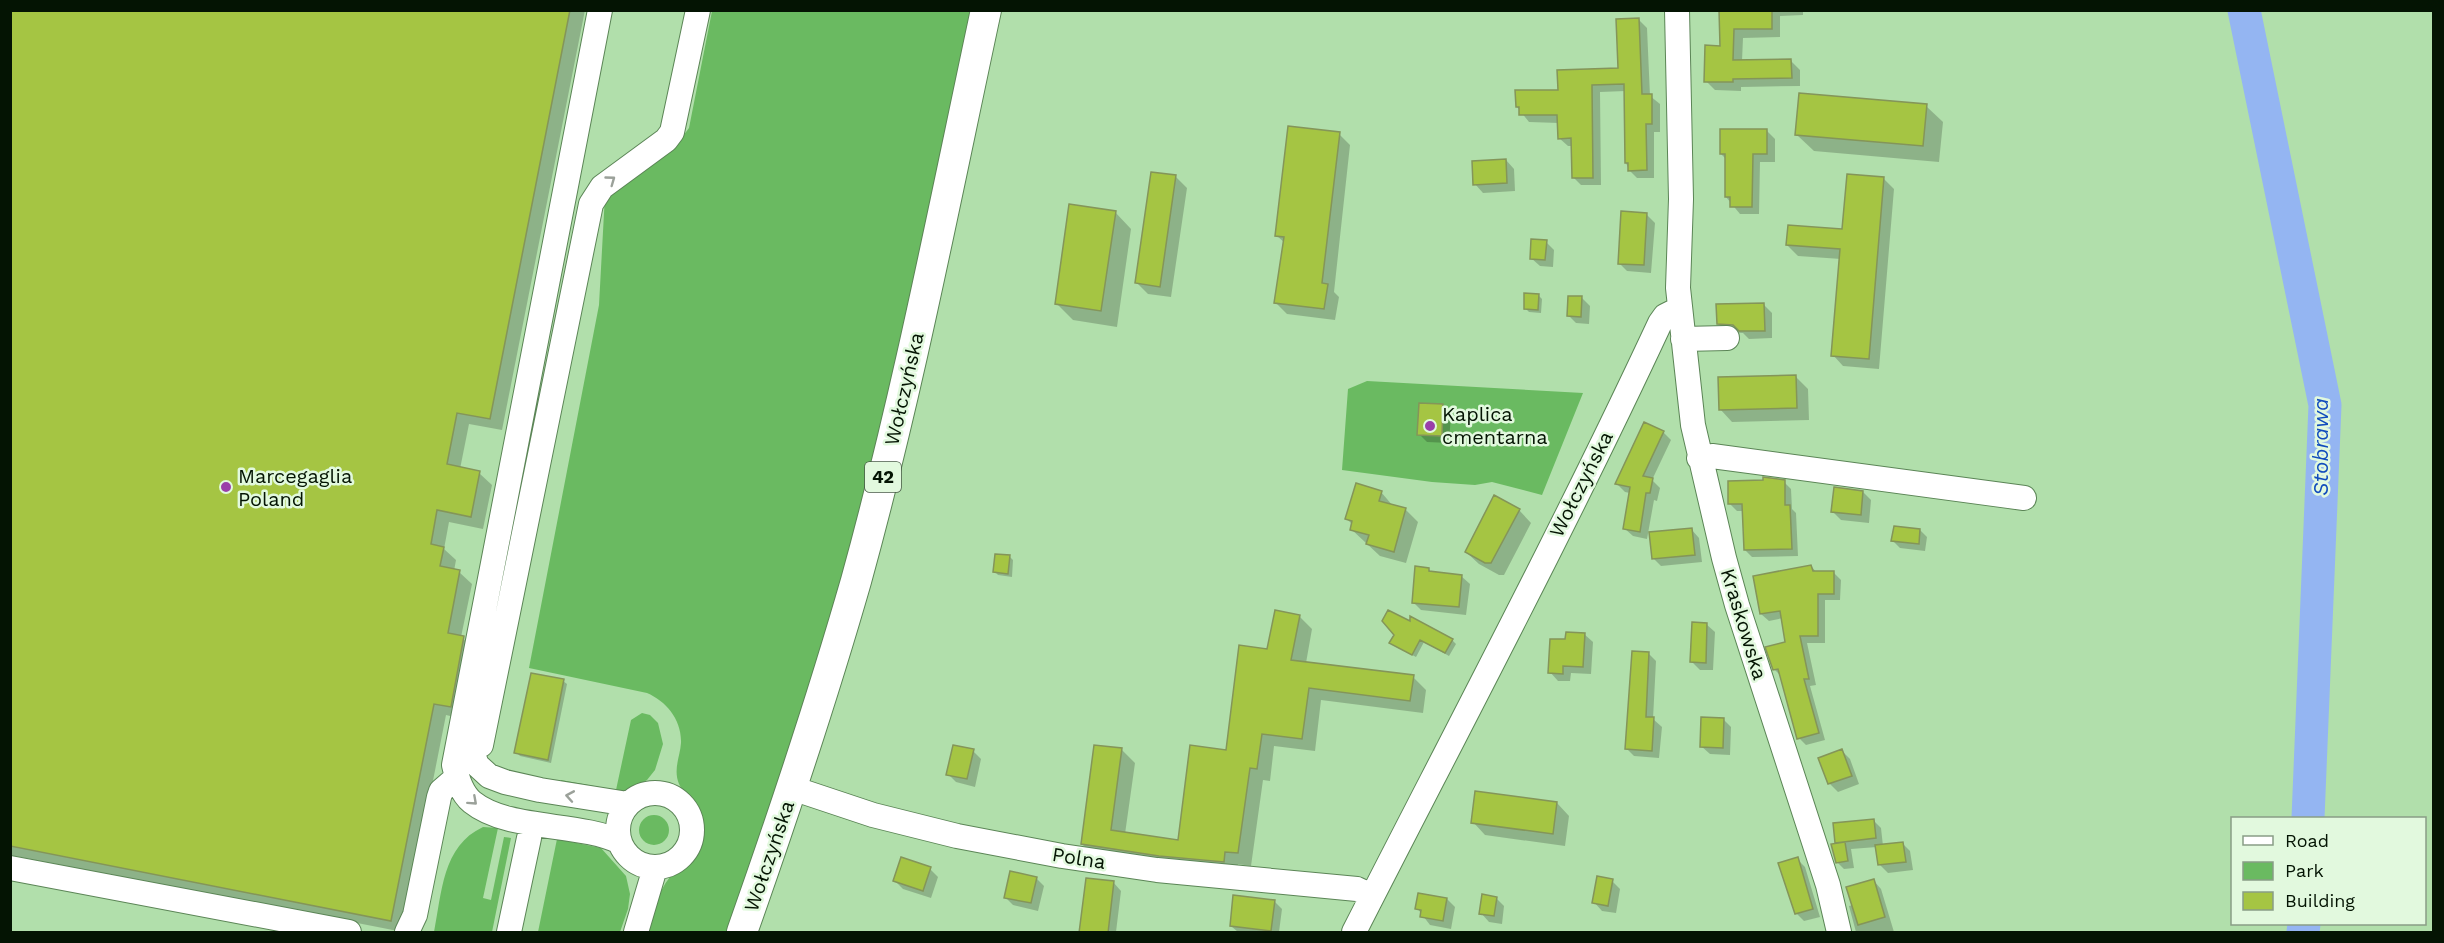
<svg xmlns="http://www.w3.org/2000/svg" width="2444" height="943" viewBox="0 0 2444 943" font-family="'Work Sans',sans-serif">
  <rect width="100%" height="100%" fill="#b1dfab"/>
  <path fill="#6aba61" d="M712,11H973L902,357L826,653L728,932H648C654,914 657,892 670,877C678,868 691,863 696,851C703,836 701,816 693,802C689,795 682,791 679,784C673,769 680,757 681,743C682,720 666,701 647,693L529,668L599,305L605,195L683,136L689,128Z
    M1367,381L1583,393L1542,495L1492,482L1475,485L1432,482L1342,470L1348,389Z
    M642,713L650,715L658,723L663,744L655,770L647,780L626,792L560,786L561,780L616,790L631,720Z
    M639 830a15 15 0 1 1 30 0a15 15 0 1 1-30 0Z
    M483,827L498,828L483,898L491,900L504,837L511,838L492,932H434C442,893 442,846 483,827Z
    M557,839L601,848L626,876L630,894L628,909L620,932H538Z"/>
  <path fill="#0003" d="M10,10H585L502,430L469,424L460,469L479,473L492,485L483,529L449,522L444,549L456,560L454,571L459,572L472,584L461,637L476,650L463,719L446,715L403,932L10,855Z
    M1721,10H1803V15L1780,16V37L1743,38L1742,61H1791L1800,70V86L1741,87V91L1715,90L1706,81L1721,47Z
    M1639,20L1647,28L1650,96L1660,104V132H1654V178H1637L1629,170L1626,163V91L1600,92L1601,185H1581L1573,177V146H1568L1559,138V123L1529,122L1517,107L1619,69Z
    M1926,106L1943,122L1939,162L1814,151L1797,135Z
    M1767,131L1775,139V162H1760L1759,214H1740L1726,197V159L1721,154Z
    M1339,134L1350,145L1334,292L1339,297L1335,320L1287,314L1276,303L1285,243L1277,236Z
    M1506,160L1514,169L1515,191L1483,193L1475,184Z
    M1176,177L1187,188L1171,297L1148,294L1137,283Z
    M1884,179L1894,189L1879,369L1843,366L1833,355L1841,259L1798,256L1787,245L1844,231Z
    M1115,212L1131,229L1117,327L1073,320L1057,304Z
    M1647,215L1655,223L1651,273L1627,271L1619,263Z
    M1546,242L1554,250L1553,267L1540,266L1531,258Z
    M1538,295L1542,299L1541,313L1529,312L1525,308Z
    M1582,298L1590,306L1589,324L1576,323L1568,315Z
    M1764,305L1772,313V338L1749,339L1743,333L1726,332L1718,323Z
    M1796,377L1808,389L1809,420L1732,422L1720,409Z
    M1443,406L1451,414L1449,443L1427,442L1419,434Z
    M1663,432L1671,440L1652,480L1660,488L1657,501L1654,500L1647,539L1633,536L1624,528L1630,493L1625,492L1617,484Z
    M1784,482L1791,489L1792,509L1796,513L1798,556L1752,557L1745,550L1744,511H1737L1730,504Z
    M1381,492L1393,506L1405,509L1418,522L1406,563L1380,556L1351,529L1353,525L1347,519Z
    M1863,492L1871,500L1869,523L1841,520L1833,512Z
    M1519,510L1531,523L1504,575H1499L1479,564L1466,552Z
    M1691,529L1699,538L1702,562L1661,566L1653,558Z
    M1920,530L1927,537L1925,551L1900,548L1893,541Z
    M1010,557L1013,560L1012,577L998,575L994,571Z
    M1811,566L1817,573H1834L1841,580L1840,600H1825V643H1807L1816,685L1810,686L1825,740L1806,745L1799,738L1782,677L1774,669L1787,644L1783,618L1769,621L1761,614Z
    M1428,569L1432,573L1461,576L1470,584L1466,615L1421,610L1413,602Z
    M1299,616L1312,629L1306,663L1413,677L1426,690L1423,713L1321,700L1315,751L1274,746L1270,781L1263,780L1251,866L1238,864L1237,874L1095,857L1082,844L1122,750L1135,763L1125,834L1180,841L1227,752L1269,651Z
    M1706,624L1715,632L1713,670H1700L1692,662Z
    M1395,634L1452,640L1456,644L1449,656L1424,642L1416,657L1395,646Z
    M1584,634L1593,642L1591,674L1571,673L1570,681H1558L1550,672L1566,641Z
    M1648,653L1656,661L1653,719L1662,727L1659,758L1634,756L1626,748Z
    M563,681L567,684L551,763L520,756L516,752Z
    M1723,719L1731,727L1730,755L1710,754L1701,746Z
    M973,751L981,759L975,787L956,782L948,774Z
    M1842,751L1850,759L1859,784L1838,792L1830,784L1820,758Z
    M1557,803L1569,816L1565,846L1485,835L1473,822Z
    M1873,820L1881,828L1883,846L1902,843L1910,851L1913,870L1888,873L1880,865L1877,847L1851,849L1854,868L1844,869L1837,862L1838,844L1836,842Z
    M1797,859L1805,867L1820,917L1804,921L1796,913Z
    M930,869L938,877L931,898L903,889L895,881Z
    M1036,878L1044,886L1038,911L1013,905L1005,897Z
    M1612,881L1620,889L1616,913L1602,911L1594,902Z
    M1874,881L1881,889L1894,932H1856L1849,906L1853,905Z
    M1113,882L1121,891L1116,932H1081Z
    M1496,898L1504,906L1502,924L1489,922L1481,913Z
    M1447,899L1455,907L1451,929L1430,925L1417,908Z
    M1274,901L1282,909L1279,932H1238L1231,926Z"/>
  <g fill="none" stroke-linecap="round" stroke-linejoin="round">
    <path stroke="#94b5f2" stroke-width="33" d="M2244,10L2325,405L2308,818
      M2303,932L2304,924"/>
  </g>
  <path fill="#a5c543" stroke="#849559" stroke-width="1.5" d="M10,10H570L490,419L457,413L447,464L480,471L471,517L437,510L431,544L444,547L440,566L460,570L448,633L464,636L451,707L434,704L391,921L10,846Z
    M1719,10H1772V29H1734L1733,60L1791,59L1792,78L1733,79V82H1704L1705,45L1720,46Z
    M1639,18L1642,94H1652V124H1646L1647,170L1628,171V163H1625L1624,84L1592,85L1593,178H1572L1571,138L1558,139L1557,115H1519V107H1516L1515,90H1558L1557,70L1618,68L1616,19Z
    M1799,93L1927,104L1923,146L1795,135Z
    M1288,126L1340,132L1322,283L1328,284L1324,309L1274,303L1284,237L1275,236Z
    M1720,129H1767V154H1753L1752,207H1730V197H1725V154H1720Z
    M1506,159L1507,183L1473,185L1472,161Z
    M1151,172L1176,175L1160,287L1135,283Z
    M1847,174L1884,177L1869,359L1831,356L1840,249L1786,245L1788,225L1842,229Z
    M1069,204L1116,211L1101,311L1055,304Z
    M1621,211L1647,213L1644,265L1618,264Z
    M1531,239L1547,240L1545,260L1530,259Z
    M1524,293L1539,294L1538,310L1524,309Z
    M1568,296H1582L1581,317L1567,316Z
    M1764,303L1765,331H1739L1733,325L1717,324L1716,304Z
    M1796,375L1797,408L1719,410L1718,377Z
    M1419,403L1443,404L1442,436L1417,435Z
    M1644,422L1664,431L1643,476L1653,478L1650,493H1646L1640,532L1623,529L1630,487L1615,484Z
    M1763,477L1785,480V505H1790L1792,549L1744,550L1742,504H1728V481L1763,480Z
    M1356,483L1382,491L1379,501L1406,508L1394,552L1366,544L1369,535L1350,530L1352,521L1345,519Z
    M1834,487L1863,491L1861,515L1831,512Z
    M1494,495L1520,509L1491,563H1485L1465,552Z
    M1894,526L1920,529L1919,544L1891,541Z
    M1692,528L1695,555L1652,559L1649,532Z
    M995,554L1010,555L1008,574L993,572Z
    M1811,565L1813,571H1834V594H1818V636H1800L1809,679H1804L1819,733L1797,739L1778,669L1773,670L1765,647L1785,642L1780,611L1760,614L1753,576Z
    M1415,566L1429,568V571L1462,575L1459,607L1412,603Z
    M1275,610L1300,615L1291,660L1414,675L1410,701L1309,688L1302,739L1262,734L1257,769L1250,768L1238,853L1225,852L1224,862L1159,856L1081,844L1094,745L1122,748L1111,830L1178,840L1190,745L1226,750L1239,645L1267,649Z
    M1388,610L1410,621V616L1453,639L1445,653L1420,640L1412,655L1389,643L1394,635L1382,621Z
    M1692,622L1707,623L1706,663L1690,662Z
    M1566,632L1585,633L1583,667L1563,666V674L1548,673L1550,639H1565Z
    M1632,651L1649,652L1646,717H1654L1652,751L1625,749Z
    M531,673L564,679L548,760L514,753Z
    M1701,717L1724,718L1723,748L1700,747Z
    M953,745L974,749L967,779L946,775Z
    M1842,749L1852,776L1828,784L1818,758Z
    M1475,791L1557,802L1553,834L1471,823Z
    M1874,819L1876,838L1835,843L1833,823Z
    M1845,842L1848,861L1836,863L1831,844Z
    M1903,842L1906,862L1878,865L1875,845Z
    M901,857L931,867L923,891L893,881Z
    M1798,857L1813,909L1795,914L1778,863Z
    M1010,871L1037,877L1031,903L1004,898Z
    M1597,876L1613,879L1608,906L1592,903Z
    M1086,878L1114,881L1108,933H1079Z
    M1874,879L1885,917L1858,925L1846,887Z
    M1418,893L1447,898L1443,921L1420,917L1421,910L1415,909Z
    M1482,894L1497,897L1494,916L1479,914Z
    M1233,895L1275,900L1271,931L1230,926Z"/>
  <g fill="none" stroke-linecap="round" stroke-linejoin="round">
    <defs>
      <path id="minor" d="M600,10L454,765C457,778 461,793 472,802C508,831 579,822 620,842
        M1677,10L1681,199L1678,288L1693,425L1724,558L1737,605L1828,885L1839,932
        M1683,339L1727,338
        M1699,458L1712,456L2024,498
        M473,724L470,738L473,754L477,765L489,776L505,782L540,790L628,804
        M481,745L591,204L602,187L666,140L672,132L698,10
        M792,788L873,815L957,836L1062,856L1157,870L1357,889L1372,896
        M618 830a37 37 0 1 1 74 0a37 37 0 1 1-74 0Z
        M10,868L349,932
        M407,932L415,915L439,797L441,791L456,778
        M509,932L529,838
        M636,932L655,868
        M1354,932C1457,730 1564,529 1660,323L1665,316L1679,309"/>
      <path id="major" d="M742,932C783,816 822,699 856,581C908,393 945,201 986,10"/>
    </defs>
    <use href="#minor" stroke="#5b8556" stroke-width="26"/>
    <use href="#major" stroke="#5b8556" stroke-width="32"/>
    <use href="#minor" stroke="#fff" stroke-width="24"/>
    <use href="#major" stroke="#fff" stroke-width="30"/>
  </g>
  <defs><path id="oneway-chevron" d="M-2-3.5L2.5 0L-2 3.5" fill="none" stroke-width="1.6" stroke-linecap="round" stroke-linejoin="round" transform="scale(1.5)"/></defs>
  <g stroke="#9ba19a">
    <use href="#oneway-chevron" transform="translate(611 180) rotate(-36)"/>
    <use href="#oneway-chevron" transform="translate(570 796) rotate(-170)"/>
    <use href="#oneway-chevron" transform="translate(473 801) rotate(42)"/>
  </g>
  <g fill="#9a3fa9" stroke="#e2f9de" stroke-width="2">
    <circle cx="1430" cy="426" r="6"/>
    <circle cx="226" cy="487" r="6"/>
  </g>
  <g text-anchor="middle" stroke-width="5" stroke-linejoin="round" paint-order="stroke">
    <rect fill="#e2f9de" stroke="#475945" stroke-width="1.5" x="865" y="462" width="36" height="30" rx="4.5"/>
    <g font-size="18" font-weight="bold" fill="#041403">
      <text x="883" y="483">42</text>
    </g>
    <g font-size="20" fill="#041403" stroke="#e2f9de">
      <text transform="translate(904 389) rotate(-77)" y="7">Wołczyńska</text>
      <text transform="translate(1581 484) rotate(-63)" y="7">Wołczyńska</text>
      <text transform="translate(1744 624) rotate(73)" y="7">Kraskowska</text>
      <text transform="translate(769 856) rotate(-71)" y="7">Wołczyńska</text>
      <text transform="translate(1079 858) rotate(9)" y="7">Polna</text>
    </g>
    <g font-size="20" fill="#041403" stroke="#e2f9de" text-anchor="start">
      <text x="1442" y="421">Kaplica<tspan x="1442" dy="23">cmentarna</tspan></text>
      <text x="238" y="483">Marcegaglia<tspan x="238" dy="23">Poland</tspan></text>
    </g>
    <g font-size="21" font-style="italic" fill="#114cbd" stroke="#e2f9de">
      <text transform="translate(2321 447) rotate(-90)" y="7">Stobrawa</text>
    </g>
  </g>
  <rect width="2444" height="943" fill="none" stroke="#041403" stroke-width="24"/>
  <rect x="2231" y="817" width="195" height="108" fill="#e2f9de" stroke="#899d86" stroke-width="1.5"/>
  <rect x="2243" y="836" width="30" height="9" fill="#ffffff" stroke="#899d86" stroke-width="1.5"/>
  <text x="2285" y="847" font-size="18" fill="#041403">Road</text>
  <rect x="2243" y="862" width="30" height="18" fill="#6aba61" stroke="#899d86" stroke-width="1.5"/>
  <text x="2285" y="877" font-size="18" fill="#041403">Park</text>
  <rect x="2243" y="892" width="30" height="18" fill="#a5c543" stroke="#899d86" stroke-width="1.5"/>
  <text x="2285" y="907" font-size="18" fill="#041403">Building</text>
</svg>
